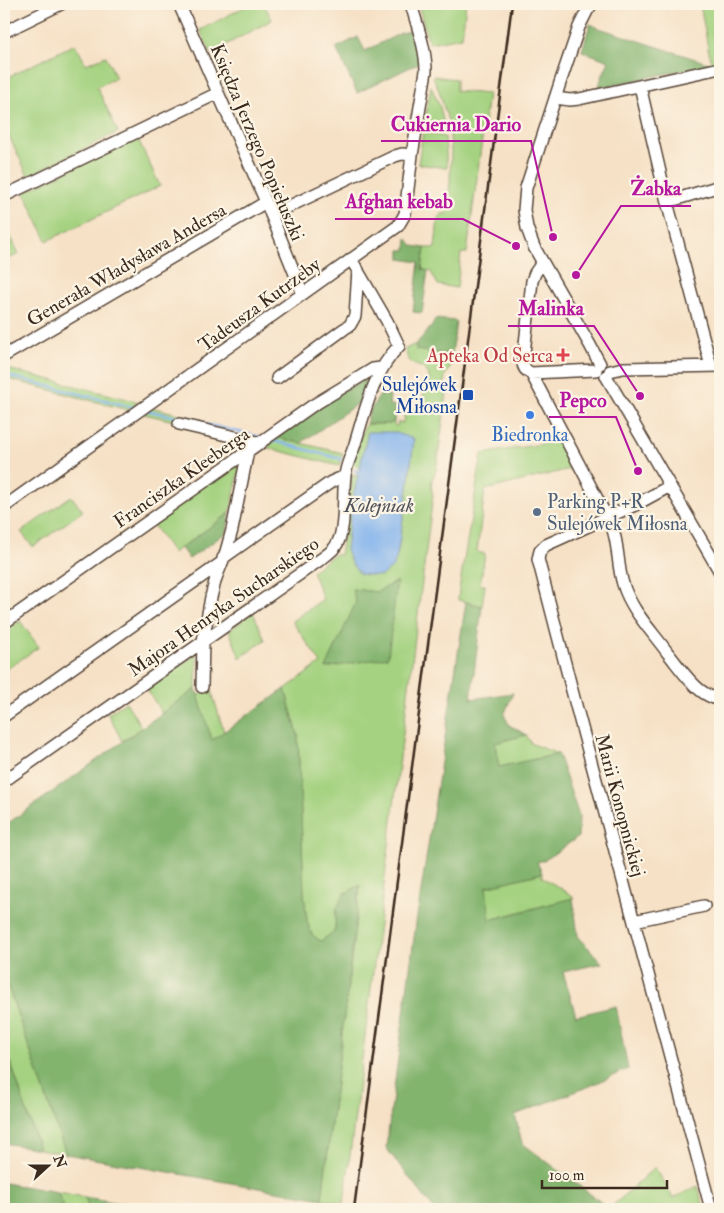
<svg xmlns="http://www.w3.org/2000/svg" width="724" height="1213" viewBox="0 0 724 1213" font-family="'IM FELL Double Pica',serif">
  <rect width="100%" height="100%" fill="#fcf5e5"/>
  <filter id="ink" filterUnits="userSpaceOnUse"><feTurbulence type="fractalNoise" baseFrequency=".02" numOctaves="2"/><feDisplacementMap in="SourceGraphic" scale="10" xChannelSelector="R" yChannelSelector="G"/><feConvolveMatrix kernelMatrix="1 2 1 2 8 2 1 2 1" color-interpolation-filters="sRGB"/></filter>
  <filter id="wash" filterUnits="userSpaceOnUse"><feTurbulence type="fractalNoise" baseFrequency=".0096" numOctaves="4" result="noise"/><feDisplacementMap in="SourceGraphic" scale="20" xChannelSelector="R" yChannelSelector="G"/><feGaussianBlur stdDeviation="1.12" result="paint"/><feColorMatrix in="noise" values="0 0 0 0 0 0 0 0 0 0 0 0 0 0 0 0 0 1.4 0 .05"/><feComposite in="paint" operator="in"/></filter>
  <g filter="url(#wash)">
    <rect width="100%" height="100%" fill="#f6e1c6"/>
    <path fill="#a4d280" stroke="#707e4f" fill-rule="evenodd" d="M250,4H264L272,20L211,53L200,30Z
      M418,4H466L462,37L429,43Z
      M700,4H720V62L711,64Z
      M75,44L86,64L106,56L116,78L97,87L118,132L28,176L6,130L4,131V79Z
      M433,76L456,79V91L488,94L467,253H461L457,288L438,285L431,272L422,269L425,248H435L438,218L443,213L447,214L450,182L451,151L449,124L439,91Z
      M431,86L440,107L444,125L425,121Z
      M423,132L445,137L447,168L418,164Z
      M137,137L160,186L47,241L24,192Z
      M4,223L19,254L4,261Z
      M416,344L417,350L452,355L450,368L445,375L444,384L447,392L436,471C431,479 430,485 433,495L344,1203L322,1199L360,885L336,910L335,931L321,941L312,935L307,921L304,894L298,735L285,689L321,663L292,621L323,599L312,571L335,554L340,555L353,474L358,477L353,497L397,556L408,488L414,439L368,432L360,468L351,463L366,424H389L394,422V425L397,426L398,422L403,423L406,408L421,410C421,405 420,399 423,395C426,390 429,387 429,381C430,364 415,369 409,360C407,358 406,352 405,349ZM397,581L327,668L357,602L353,589L377,592Z
      M4,368L139,402L128,410L4,378Z
      M151,407L202,420L200,427L144,414Z
      M275,437L343,453L339,466L268,448Z
      M559,441L574,468L485,490L477,552L485,554L480,585H485L482,606L458,600L459,589L482,454Z
      M240,466L230,513L173,553L151,522L223,471Z
      M71,496L83,511L33,547L21,532Z
      M253,612L265,640L240,658L229,631Z
      M20,621L39,647L4,671V633Z
      M197,654L196,689L162,713L146,688Z
      M211,689L224,732L211,741L198,695Z
      M126,702L142,728L122,741L108,714Z
      M526,735L532,744L558,754L499,767L494,743Z
      M542,873V877L573,896V898L489,920L486,887Z
      M4,975L66,1154L39,1149L4,1042Z
      M655,1167L673,1198L698,1186L704,1209H609Z
      M58,1192L85,1197L89,1209H64Z"/>
    <path fill="#83b46e" stroke="#5f6f46" d="M590,24L599,28L711,64L599,88L601,79L609,61L582,51Z
      M413,30L415,31L423,61L357,93L336,48L358,37L365,51L401,33Z
      M407,238L413,246L425,248L422,269L428,271L422,313L413,312L419,262L400,259V250H406Z
      M435,319L456,321L452,355L416,350V344L432,326Z
      M364,380L371,394L301,443L275,437L337,394Z
      M380,395H390L389,405L396,406L394,422L389,424H366L370,411Z
      M230,513L227,532L189,559L181,548Z
      M397,581L388,657L326,668L356,602L352,589L377,592Z
      M466,602L482,606L471,699L513,693L504,715L510,726L513,727L526,735L495,743L499,767L558,754L579,816L578,837L545,860L537,862L542,873L486,887L490,920L573,898L578,936L602,963L563,972L576,1016L616,1006L628,1069L590,1086L515,1115L522,1143L602,1203L594,1209H434L386,1148L416,923Z
      M196,689L212,740L285,689L298,735L304,894L307,921L312,935L321,941L335,931L336,910L344,894L360,885L322,1199L66,1154L4,975V826C69,781 131,735 196,689Z
      M4,1042L39,1149L4,1143Z
      M4,1183L58,1192L64,1209H4Z
      M85,1197L154,1209H89Z"/>
    <path fill="#82b2ed" stroke="#5e6e86" d="M368,432H393L414,439L408,488L397,556L393,567L381,576L360,574L351,563L346,549L353,497Z"/>
    <g fill="none" stroke-linecap="round" stroke-linejoin="round">
      <path stroke="#82b2ed" stroke-width="2.5" d="M4,375L136,408
        M146,410L260,437
        M270,440L341,459
        M355,470L359,474"/>
    </g>
  </g>
  <g filter="url(#ink)">
    <g fill="none" stroke-linecap="round" stroke-linejoin="round">
      <defs>
        <path id="minor" d="M179,4L266,202L303,294
          M592,4L587,11L579,27L560,83L526,188L524,210L527,228L534,247L590,345L600,364
          M4,32L61,4
          M640,86L667,202L711,366
          M555,98L570,100L579,99L720,68
          M4,196L218,93
          M667,202L720,186
          M271,215L395,156L402,154L412,155
          M542,263L535,273L532,281L523,362C523,367 526,371 531,373L612,527C619,545 617,565 623,584C631,610 651,630 667,652C677,664 687,680 700,690C706,695 713,698 720,700
          M4,356L266,202
          M610,371L623,368L720,366
          M531,373L596,370
          M606,376L720,572
          M277,378L344,329L350,325L355,316L358,270
          M179,424L261,443
          M670,486L637,504L546,545L540,551L538,559L574,698L711,1209
          M4,507L398,226L405,214L412,155L426,71C426,48 417,26 411,4
          M223,558L331,482L345,476
          M4,623L312,406L373,369L381,368
          M202,687L203,641L211,597L216,578L225,555L232,530L248,451
          M4,716L221,563
          M4,781L324,557C328,554 332,551 335,547C347,532 342,495 345,476C346,465 351,456 354,447C365,412 373,372 399,346L387,321L351,259
          M634,921L704,906"/>
      </defs>
      <use href="#minor" stroke="#574537" stroke-width="14"/>
      <use href="#minor" stroke="#fff" stroke-width="11"/>
      <path stroke="#3b2a1e" stroke-width="2.5" d="M354,1209L512,4"/>
    </g>
  </g>
  <path fill="#e0444e" stroke="#fcf5e5" stroke-width="2" d="M560.5 347.5h5v5h5v5h-5v5h-5v-5h-5v-5h5z"/>
  <rect fill="#1a4fb4" stroke="#fcf5e5" stroke-width="2" x="462" y="389" width="12" height="12" rx="2.5"/>
  <circle fill="#3f7fe0" stroke="#fcf5e5" stroke-width="2" cx="530" cy="415" r="5"/>
  <circle fill="#5c6f8a" stroke="#fcf5e5" stroke-width="2" cx="537" cy="512" r="5"/>
  <g text-anchor="middle" stroke-width="4.5" stroke-linejoin="round" paint-order="stroke">
    <g font-size="19" fill="#3b2a1e" stroke="#fcf5e5">
      <text transform="translate(258 142) rotate(67)" y="7">Księdza Jerzego Popiełuszki</text>
      <text transform="translate(126 264) rotate(-30)" y="7">Generała Władysława Andersa</text>
      <text transform="translate(259 304) rotate(-36)" y="7">Tadeusza Kutrzeby</text>
      <text transform="translate(181 477) rotate(-35)" y="7">Franciszka Kleeberga</text>
      <text transform="translate(223 606) rotate(-35)" y="7">Majora Henryka Sucharskiego</text>
      <text transform="translate(621 805) rotate(75)" y="7">Marii Konopnickiej</text>
    </g>
    <g font-size="19" fill="#be3a42" stroke="#fcf5e5" text-anchor="end">
      <text x="553" y="362">Apteka Od Serca</text>
    </g>
    <g font-size="19" fill="#164399" stroke="#fcf5e5" text-anchor="end">
      <text x="457" y="391">Sulejówek<tspan x="457" dy="22">Miłosna</tspan></text>
    </g>
    <g font-size="19" fill="#366cbe" stroke="#fcf5e5">
      <text x="530" y="441">Biedronka</text>
    </g>
    <g font-size="19" fill="#4e5e75" stroke="#fcf5e5" text-anchor="start">
      <text x="547" y="508">Parking P+R<tspan x="547" dy="22">Sulejówek Miłosna</tspan></text>
    </g>
    <g font-size="20" font-style="italic" fill="#50535c" stroke="#fcf5e5">
      <text x="379" y="512">Kolejniak</text>
    </g>
  </g>
  <path fill="none" stroke="#b5179e" stroke-width="2" d="M553 237L531 141H381M576 275L621 206H691M516 246L463 219H335M640 396L594 326H508M638 471L616 417H549"/>
  <g fill="#b5179e" stroke="#fcf5e5" stroke-width="2">
    <circle cx="553" cy="237" r="5"/>
    <circle cx="576" cy="275" r="5"/>
    <circle cx="516" cy="246" r="5"/>
    <circle cx="640" cy="396" r="5"/>
    <circle cx="638" cy="471" r="5"/>
  </g>
  <g font-size="20" text-anchor="middle" font-weight="bold" fill="#b5179e" stroke="#fcf5e5" stroke-width="4.5" stroke-linejoin="round" paint-order="stroke">
    <text x="456" y="131">Cukiernia Dario</text>
    <text x="656" y="195">Żabka</text>
    <text x="399" y="208">Afghan kebab</text>
    <text x="551" y="315">Malinka</text>
    <text x="583" y="407">Pepco</text>
  </g>
  <rect width="724" height="1213" fill="none" stroke="#fcf5e5" stroke-width="20"/>
  <g transform="translate(48 1166) rotate(69)" stroke="#fcf5e5" stroke-width="4" paint-order="stroke">
  <path d="M0-4L9 19L0 12L-9 19Z" fill="#3b2a1e"/>
  <text y="-8" font-size="14" font-weight="bold" text-anchor="middle" fill="#3b2a1e">N</text>
  </g>
  <path d="M542 1180v8h125v-8" fill="none" stroke="#3b2a1e" stroke-width="2.5"/>
  <text x="549" y="1180" font-size="15" fill="#3b2a1e" stroke="#fcf5e5" stroke-width="4" paint-order="stroke">100 m</text>
</svg>
